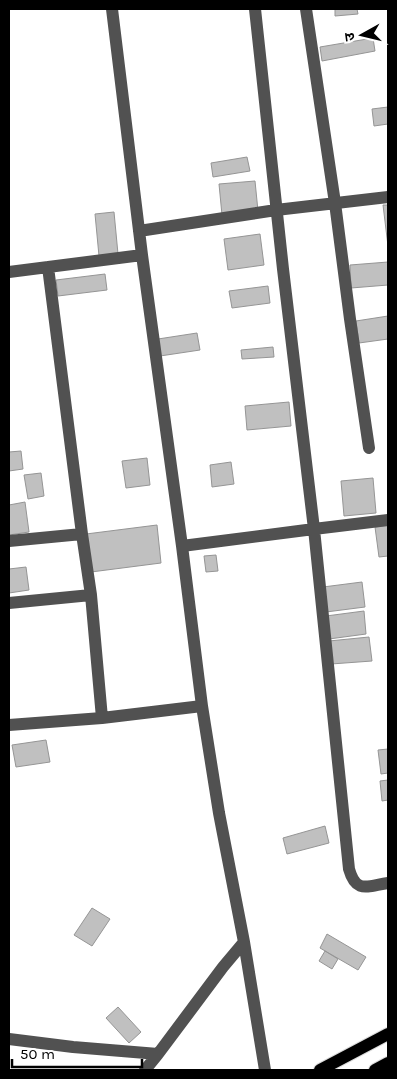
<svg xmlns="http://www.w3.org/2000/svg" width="397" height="1079" viewBox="0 0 397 1079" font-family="Karla,'Noto Sans Devanagari',sans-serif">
  <rect width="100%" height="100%" fill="#fff"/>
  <path fill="#c0c0c0" stroke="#959595" d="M335,9H357L358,14L335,16Z
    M373,38L375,51L322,61L320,47Z
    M388,107V124L374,126L372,109Z
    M247,157L250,171L213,177L211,163Z
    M255,181L258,211L222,215L219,184Z
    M383,205H388V246Z
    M114,212L118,254L99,256L95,214Z
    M260,234L264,265L228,270L224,239Z
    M388,262V285L351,288L350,265Z
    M105,274L107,290L58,296L56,280Z
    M268,286L270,303L232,308L229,291Z
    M388,316V339L359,343L356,321Z
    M197,333L200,350L160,356L158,339Z
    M273,347L274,357L242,359L241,350Z
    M289,402L291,426L247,430L245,406Z
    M21,451L23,469L9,471V452Z
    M147,458L150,485L126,488L122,461Z
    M231,462L234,484L212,487L210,465Z
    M41,473L44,496L28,499L24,475Z
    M373,478L376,513L344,516L341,481Z
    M25,502L29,532L9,535V505Z
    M157,525L161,563L91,572L86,534Z
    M388,525V556L379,557L375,527Z
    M216,555L218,571L206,572L204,556Z
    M26,567L29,590L9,593V569Z
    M362,582L365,607L326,612L323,587Z
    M364,611L366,634L329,639L326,616Z
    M369,637L372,661L331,664L329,641Z
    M46,740L50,762L16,767L12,745Z
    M388,749V773L381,774L378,750Z
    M388,780V800L382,801L380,781Z
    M325,826L329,843L287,854L283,838Z
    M92,908L110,919L92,946L74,935Z
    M327,934L366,957L358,970L320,948Z
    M325,951L338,959L332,969L319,961Z
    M118,1007L141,1032L129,1043L106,1018Z"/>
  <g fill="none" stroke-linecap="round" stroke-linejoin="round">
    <defs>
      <path id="major" d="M320,1070L388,1034
        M375,1070L388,1063"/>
    </defs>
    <use href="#major" stroke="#dbdbdb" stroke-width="14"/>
    <path stroke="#515151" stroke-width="12" d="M112,9L142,255L182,546L202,706L219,813L244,942L265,1070
      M306,9L335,203L350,319L369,448
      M139,231L276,210L388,197
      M48,267L82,534L91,595L102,718
      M9,272L142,255
      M388,520L314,529L349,869C356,894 367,886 388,883
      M9,541L82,534
      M182,546L314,529L283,269L255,9
      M9,603L91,595
      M9,725L102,718L202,706
      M9,1039L73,1047L158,1054L223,967L244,942
      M145,1070L158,1054"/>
    <use href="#major" stroke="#000" stroke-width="12"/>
  </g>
  <rect width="397" height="1079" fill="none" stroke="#000000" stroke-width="20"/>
  <g transform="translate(362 35) rotate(262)" stroke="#ffffff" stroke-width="4" paint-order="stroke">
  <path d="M0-4L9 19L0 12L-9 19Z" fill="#000000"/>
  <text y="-8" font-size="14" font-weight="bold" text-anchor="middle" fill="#000000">उ</text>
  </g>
  <path d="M12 1059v8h130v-8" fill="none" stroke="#000000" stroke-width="2.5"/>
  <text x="20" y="1059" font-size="15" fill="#000000" stroke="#ffffff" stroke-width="4" paint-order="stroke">50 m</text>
</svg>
